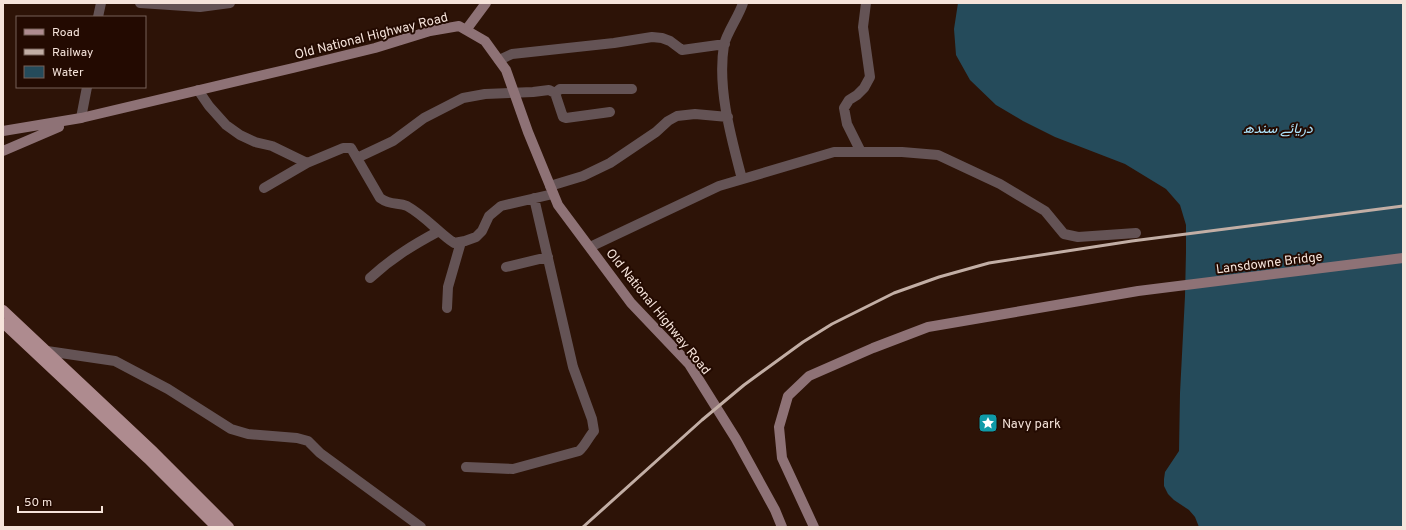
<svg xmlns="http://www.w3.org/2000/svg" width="1406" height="530" viewBox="0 0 1406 530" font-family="Overpass,Vazirmatn,sans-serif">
  <rect width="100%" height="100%" fill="#2d1307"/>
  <path fill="#254b5b" d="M958,3H1403V527H1199L1195,517L1189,510L1174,500L1168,494L1164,486V479L1165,472L1179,451L1180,393L1185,296L1186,252V225L1180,205L1166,189L1125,164L1055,137L1023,121L996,105L970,80L956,55L954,29Z"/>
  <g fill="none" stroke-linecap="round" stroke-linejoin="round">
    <path stroke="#645355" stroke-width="10" d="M140,3L200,7L230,3
      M98,17L101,3
      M499,60L512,54L614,43L652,37L662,38L670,41L682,50L725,44
      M198,90L209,106L226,125L240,135L255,142L272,146L307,163L343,148H351L380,198C391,206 398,202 407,206C425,216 438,232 454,243L465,241L476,237L482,231L489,216L501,206L553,194
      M555,93L560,89H632
      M81,118L87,87
      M861,152L847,124L844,108L849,100L857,95L864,88L870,77L863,27L866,3
      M357,158L393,141L424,118L463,98L485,94L533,92L549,90L555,93L563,117L566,118L610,112
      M742,179C731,137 717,88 724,45C726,34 739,16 743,3
      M550,186L583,176L610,163L656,132L668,121L677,116L695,114L728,117
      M264,188L307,163
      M590,247L719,186L834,152H902L938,155L1000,184L1045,211L1064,234L1078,237L1136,233
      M506,267L548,257
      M370,278C393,257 413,245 439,231
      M447,308L448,287L461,242
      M47,351L115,361L168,389L231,429L248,434L297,438L308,441L320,453L421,527
      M466,467L513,469L579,451C585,446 588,438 594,431L592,419L573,367L534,198"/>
    <path stroke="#8e7276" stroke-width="10" d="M466,30L486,3
      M3,131L81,118L293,68L375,48L430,31L459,26L485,41L506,70L528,132L558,205L631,303L689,364L736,439L775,510L782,527
      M3,151L59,127
      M814,527L782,458L779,427L788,396L809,376L873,348L928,327L1138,291L1403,258"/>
    <path stroke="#ae8b8f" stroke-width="10" d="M3,310L154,452L229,527
      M3,323L148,459L216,527"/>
    <path stroke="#c2aea5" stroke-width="3" d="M583,527L702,420L744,385L803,342L832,324L894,293L939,277L989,263L1132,241L1403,206"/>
  </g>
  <defs>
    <symbol id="sight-square" viewBox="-11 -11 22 22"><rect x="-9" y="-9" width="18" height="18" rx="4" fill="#0f9aa8" stroke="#230a01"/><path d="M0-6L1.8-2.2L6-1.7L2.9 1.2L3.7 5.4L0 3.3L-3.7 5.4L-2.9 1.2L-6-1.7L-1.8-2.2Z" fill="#fff"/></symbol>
  </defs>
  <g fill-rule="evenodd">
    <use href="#sight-square" x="977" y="412" width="22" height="22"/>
  </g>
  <g text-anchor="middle" stroke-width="4" stroke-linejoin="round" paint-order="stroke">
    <g font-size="13" fill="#f5e3da" stroke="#230a01">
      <text transform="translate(371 35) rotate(-14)" y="5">Old National Highway Road</text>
      <text transform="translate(1269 262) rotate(-7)" y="5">Lansdowne Bridge</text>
      <text transform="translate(659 311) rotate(51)" y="5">Old National Highway Road</text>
    </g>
    <g font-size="13" fill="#f5e3da" stroke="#230a01" text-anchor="start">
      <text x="1002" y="428">Navy park</text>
    </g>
    <g font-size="14" font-style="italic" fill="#ade4fc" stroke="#230a01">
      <text x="1278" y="133">دریائے سندھ</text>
    </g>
  </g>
  <rect width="1406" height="530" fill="none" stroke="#f5e3da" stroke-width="8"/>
  <rect x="16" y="16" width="130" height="72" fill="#230a01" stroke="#776158"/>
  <rect x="24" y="29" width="20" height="6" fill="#ae8b8f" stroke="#776158"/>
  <text x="52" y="36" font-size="12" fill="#f5e3da">Road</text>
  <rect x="24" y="49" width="20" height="6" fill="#c2aea5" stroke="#776158"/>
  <text x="52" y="56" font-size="12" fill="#f5e3da">Railway</text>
  <rect x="24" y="66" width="20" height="12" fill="#254b5b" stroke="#776158"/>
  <text x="52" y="76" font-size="12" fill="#f5e3da">Water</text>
  <path d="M18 506v6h84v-6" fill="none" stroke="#f5e3da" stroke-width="2"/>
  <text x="24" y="506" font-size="12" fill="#f5e3da" stroke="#230a01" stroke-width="3" paint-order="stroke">50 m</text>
</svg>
